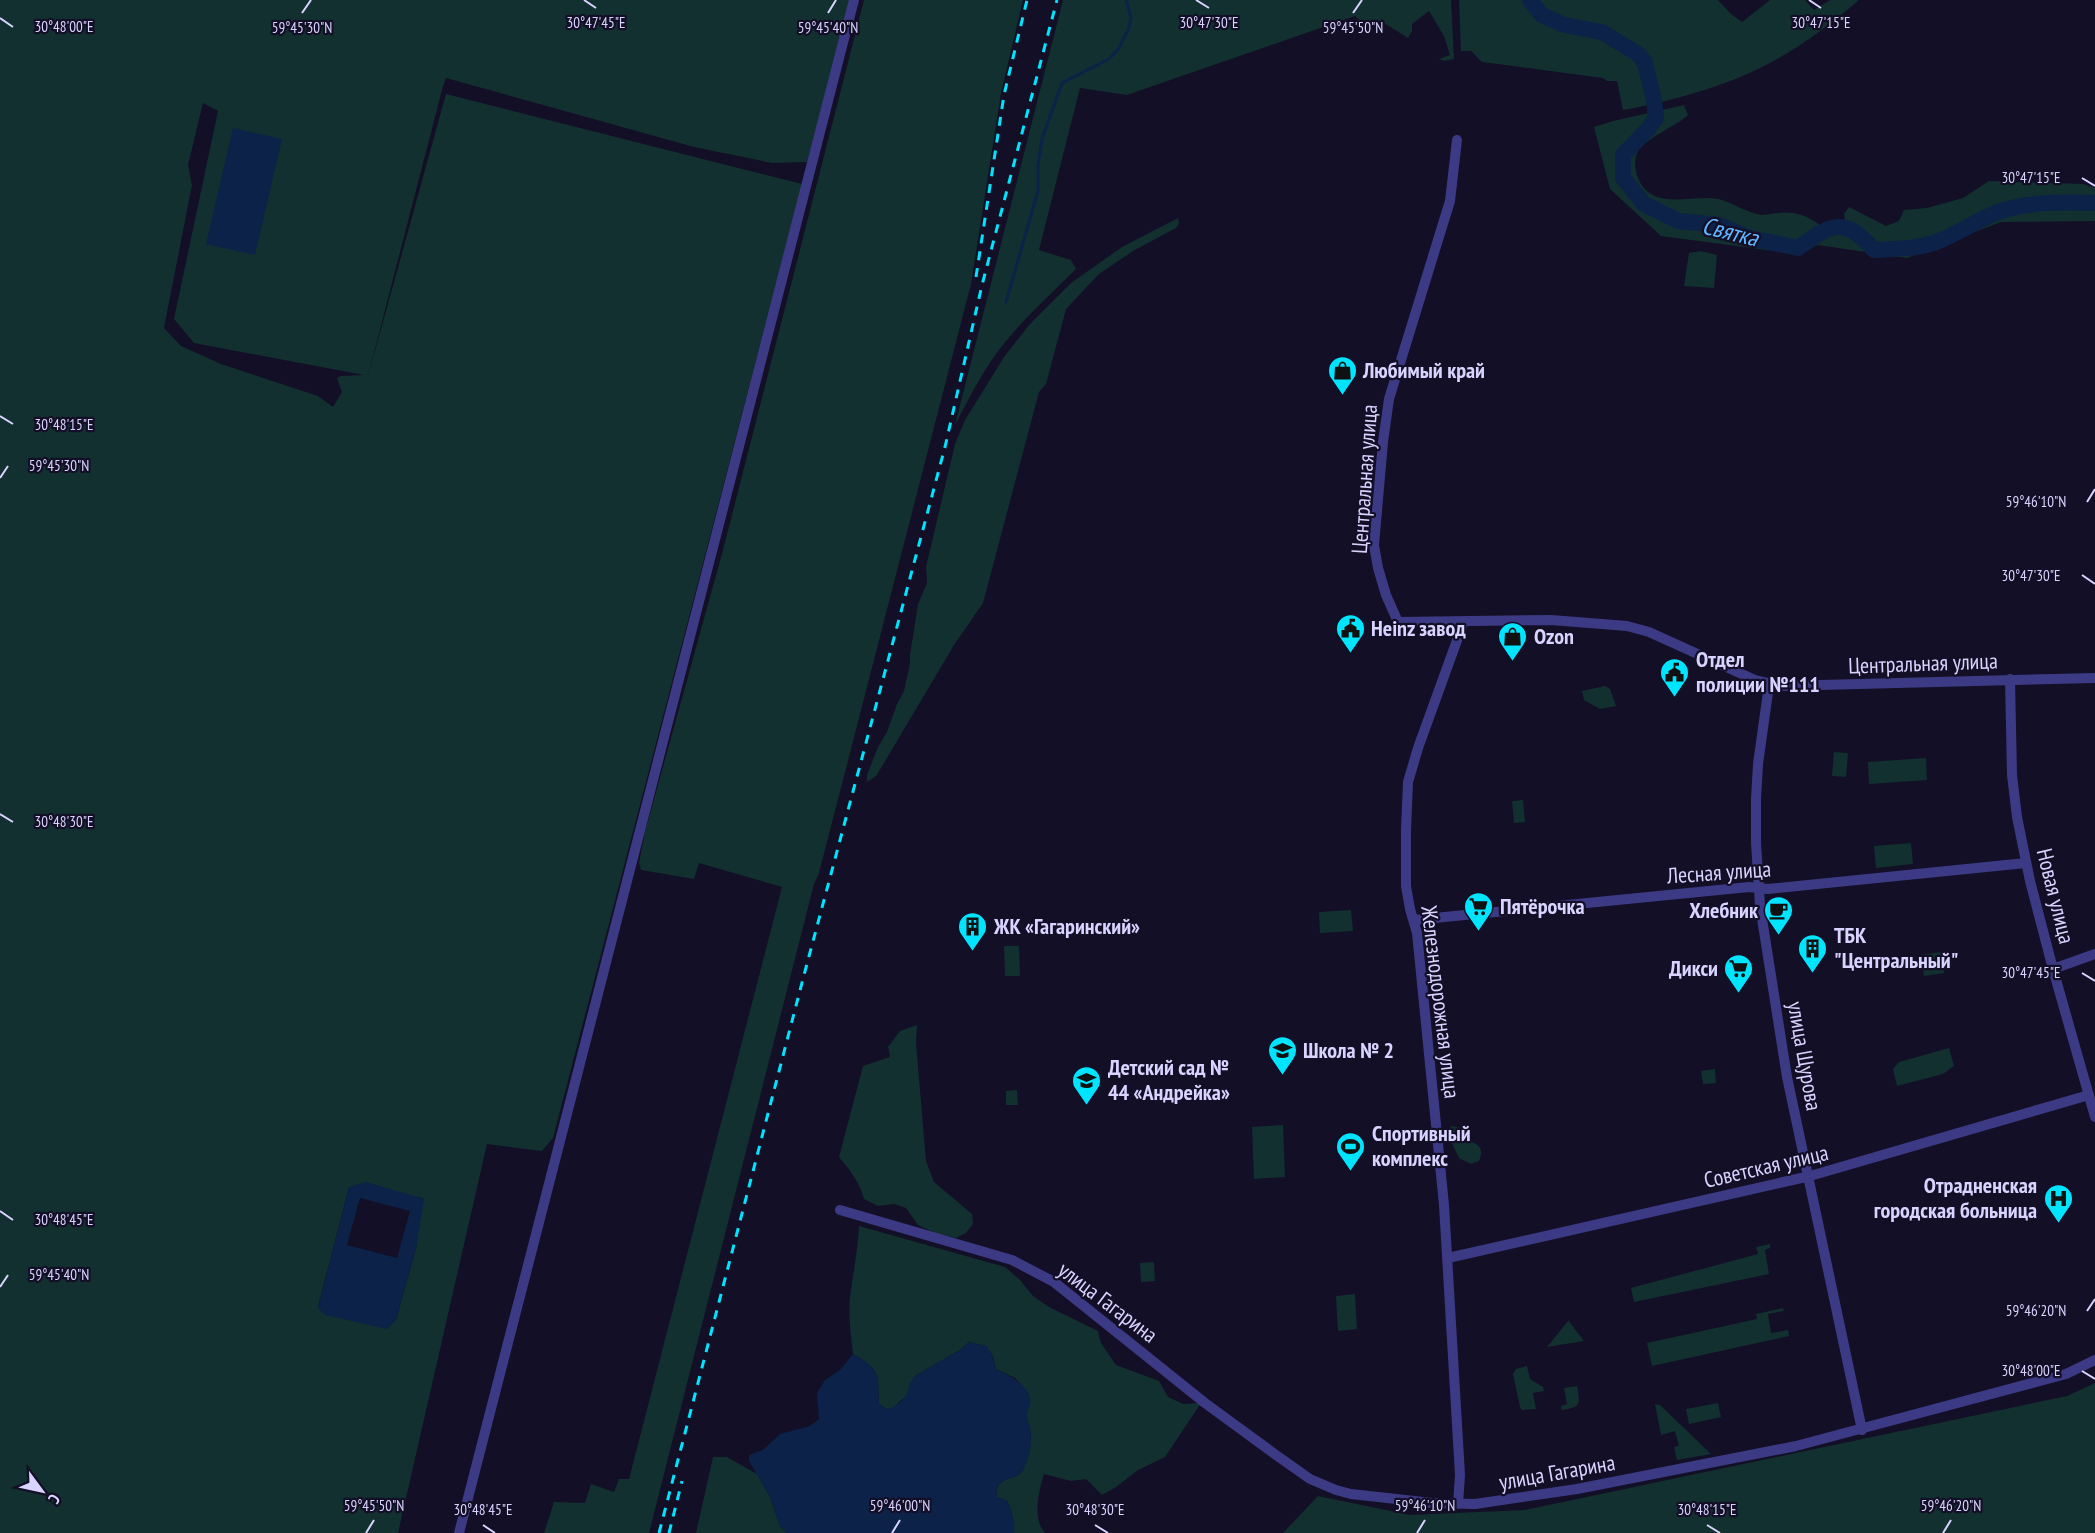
<svg xmlns="http://www.w3.org/2000/svg" width="2095" height="1533" viewBox="0 0 2095 1533" font-family="'PT Sans Narrow',sans-serif">
  <rect width="100%" height="100%" fill="#130f26"/>
  <path fill="#12302f" fill-rule="evenodd" d="M0,0H851L807,162L772,163L694,147L446,78L443,86L368,376L446,94L802,184L553,1138L542,1151L487,1144L398,1533H0ZM203,103L218,111L174,319L194,343L364,375L341,376L337,378L342,392L333,407L318,396L221,364L181,346L164,328L192,185L188,165ZM349,1187L423,1198L416,1248L396,1320L318,1307Z
    M864,0H1023L1001,93L971,284L819,873L814,884L649,1533H544L554,1502L585,1503L591,1484L614,1492L619,1479H629L782,887L699,863L694,879L641,870L639,863L645,832L723,550Z
    M1063,0H1451L1454,59L1444,61L1439,59L1450,55L1444,36L1429,11L1412,24V31L1408,38L1384,23L1359,20L1355,16L1127,95L1080,88L1039,250L1071,260L1076,269C1048,297 1017,324 994,357C979,378 967,402 955,425Z
    M1459,0H1718L1731,14L1742,22L1770,0H1805L1814,10L1830,0H1859C1831,24 1801,47 1768,64C1724,87 1672,101 1623,110L1617,81H1607L1603,78L1482,62L1471,51H1461Z
    M1684,105L1688,115C1675,127 1645,138 1637,153C1634,161 1635,168 1637,175C1649,213 1692,194 1718,199C1732,202 1747,213 1761,215C1767,215 1774,213 1779,213C1796,211 1808,216 1821,226L1845,221L1844,214L1849,207L1886,226L1899,221L1904,210L1927,208L1963,198L1989,181L2083,184L2095,188V221L2001,222L1907,258L1818,245L1797,254L1661,236L1610,189L1594,127L1613,121Z
    M1178,218L1179,224L1176,228L1133,251L1099,274L1066,309L1046,384L1039,392L983,603L954,645L881,768L876,776L867,782V775L878,747L887,732L897,704L904,691L910,664V655L918,604L927,583L926,567L955,444L965,420L1004,357L1029,325L1071,283L1122,247Z
    M1701,251L1717,255L1714,288L1684,286L1689,253Z
    M1605,686L1610,689L1616,706L1600,709L1584,700L1582,691Z
    M1834,752L1848,753L1846,777L1832,776Z
    M1926,758L1927,780L1869,784L1868,762Z
    M1523,800L1525,822L1514,823L1512,801Z
    M1911,843L1913,864L1876,868L1874,846Z
    M1351,910L1353,931L1320,933L1319,912Z
    M1004,946H1019L1020,976H1005Z
    M1941,952L1944,973L1924,976L1921,955Z
    M917,1025L916,1043L926,1161L934,1182L972,1214L973,1224L966,1233L956,1238L935,1233L918,1225L906,1208L894,1204L878,1206L864,1199C860,1183 850,1170 839,1157L863,1066L890,1057L888,1047L900,1031Z
    M1949,1048L1954,1066L1943,1074L1897,1086L1893,1069L1899,1062Z
    M1715,1069L1716,1083L1703,1084L1701,1071Z
    M1017,1090L1018,1105H1006V1091Z
    M1283,1125L1285,1177L1254,1179L1252,1127Z
    M1451,1126L1462,1128L1468,1141C1480,1144 1484,1149 1479,1161L1471,1164L1459,1158L1447,1133Z
    M859,1226L1005,1267L1020,1280L1033,1296L1049,1307L1098,1331L1101,1343L1116,1365L1159,1381L1168,1397L1183,1404L1201,1403L1165,1457L1138,1470L1116,1487L1102,1495L1086,1479L1071,1481L1044,1474C1039,1490 1032,1519 1045,1533H1014C1015,1524 1012,1510 1007,1501L997,1497C994,1474 1015,1483 1023,1470C1029,1459 1033,1440 1030,1429C1029,1424 1027,1420 1026,1415C1026,1407 1027,1399 1027,1391L1015,1378L996,1369L993,1357L986,1346L969,1342L960,1350L915,1376L906,1396L893,1408L887,1409L879,1404C878,1374 880,1369 853,1354C851,1335 848,1316 850,1297C853,1273 858,1250 859,1226Z
    M1770,1244V1248L1765,1250L1769,1274L1634,1302L1631,1288L1758,1254L1756,1247Z
    M1154,1262L1155,1281L1141,1282L1140,1263Z
    M1355,1294L1357,1329L1338,1331L1336,1296Z
    M1783,1308L1784,1311L1768,1314L1771,1333L1788,1330L1789,1336L1652,1366L1647,1343L1757,1319L1756,1314Z
    M1568,1320L1584,1341L1547,1347L1568,1321Z
    M1527,1366L1530,1379L1543,1387L1544,1391L1533,1393L1536,1409L1522,1410L1520,1407L1513,1374L1516,1369Z
    M2095,1383V1533H1283L1318,1496L1410,1515L1525,1510L2067,1396Z
    M1577,1386C1580,1404 1582,1407 1562,1410L1561,1406L1567,1404L1564,1388Z
    M1718,1403L1721,1417L1689,1424L1686,1409Z
    M1655,1404L1660,1405L1711,1454L1677,1460L1674,1447L1679,1446L1675,1431L1661,1435Z
    M713,1457H727L757,1474L770,1497L780,1526L787,1533H696Z"/>
  <path fill="#0c2248" fill-rule="evenodd" d="M233,128L282,139L255,255L206,244Z
    M366,1182L424,1199L416,1248L396,1320L387,1329L325,1315L318,1308L349,1187ZM360,1198L410,1211L397,1258L347,1245Z
    M969,1342L986,1346L991,1353L996,1369C1009,1376 1021,1380 1029,1394C1033,1404 1027,1407 1027,1416C1027,1421 1030,1425 1030,1430C1033,1442 1029,1460 1023,1470C1015,1483 994,1474 997,1497L1007,1501C1012,1510 1015,1524 1014,1533H787L780,1526L770,1497L749,1461V1455L763,1450L780,1434L810,1426L819,1419L817,1393L825,1380L840,1370L853,1354C880,1369 878,1374 879,1404L887,1409C897,1408 910,1395 909,1384L915,1376L960,1350Z"/>
  <g fill="none" stroke-linecap="round" stroke-linejoin="round">
    <path stroke="#0c2248" stroke-width="3" d="M1006,302L1038,191V166L1042,139L1062,83L1109,59L1119,48L1128,30L1131,18L1126,0"/>
    <path stroke="#0c2248" stroke-width="16" d="M1530,0L1542,15L1564,25L1602,32L1638,54L1645,63L1654,100L1656,118L1648,129L1623,155V178L1644,204L1678,221L1719,225L1750,238L1798,248C1815,237 1832,219 1853,231C1861,235 1868,244 1874,250C1895,249 1919,249 1939,241C1958,233 1975,222 1993,214C2024,201 2062,202 2095,203"/>
    <path stroke="#3d3a85" stroke-width="10" d="M1457,140L1450,201L1389,399L1383,442L1374,545L1378,568L1386,595L1398,622L1551,620L1627,626L1649,632L1755,680L1781,686L2095,678
      M2010,679L2012,775L2017,817L2030,881L2053,969L2095,1117
      M1769,685L1758,764L1756,799V843L1760,906L1787,1077L1862,1430
      M1414,920L1749,887L1768,889L2026,863
      M2053,969L2095,954
      M840,1210L1012,1260L1054,1282L1205,1403L1276,1455L1310,1479L1336,1490L1351,1494L1432,1503L1475,1504L1577,1489L1796,1446L2066,1374L2095,1360
      M1448,1258L1810,1176L2089,1095
      M1458,1504L1460,1475L1444,1205L1417,933L1410,909L1406,886V830L1408,782L1418,748L1464,621
      M459,1533L854,0"/>
    <path stroke="#00e5ff" stroke-width="3" stroke-dasharray="9 8" stroke-linecap="butt" d="M976,277L1004,95L1027,0
      M659,1533L804,975L945,447L982,285L1057,0
      M669,1533L682,1481"/>
  </g>
  <path fill="none" stroke="#d9d4ff" stroke-width="2" d="M584,0L596,8M1196,0L1209,8M1809,0L1821,8M302,13L311,0M828,13L836,0M1353,13L1362,0M0,18L13,27M2082,178L2095,186M0,416L13,424M0,478L8,466M2087,502L2095,489M2082,575L2095,584M0,814L13,822M2082,973L2095,981M0,1211L13,1220M0,1287L8,1275M2087,1311L2095,1299M2082,1371L2095,1379M483,1525L495,1533M1095,1525L1108,1533M1707,1525L1720,1533M366,1533L374,1520M892,1533L900,1520M1417,1533L1425,1520M1943,1533L1951,1520"/>
  <defs>
    <symbol id="shop-pin" viewBox="-11 -11 22 30"><path d="M0 17L-7.5 6A9.5 9.5 0 1 1 7.5 6Z" fill="#00e5ff" stroke="#130f26"/><path d="M-5-2.5h2.3a2.7 3.5 0 0 1 5.4 0H5L5.5 6h-11ZM-1.5-2.5h3a1.5 2.3 0 0 0-3 0Z" fill="#111"/></symbol>
    <symbol id="civic-pin" viewBox="-11 -11 22 30"><path d="M0 17L-7.5 6A9.5 9.5 0 1 1 7.5 6Z" fill="#00e5ff" stroke="#130f26"/><path d="M-.6-6.5H3V-4.5H.6V-3L4-1V1h2V6H-6V1h2V-1L-.6-3ZM-1.2 2.5V6h2.4V2.5Z" fill="#111"/></symbol>
    <symbol id="supermarket-pin" viewBox="-11 -11 22 30"><path d="M0 17L-7.5 6A9.5 9.5 0 1 1 7.5 6Z" fill="#00e5ff" stroke="#130f26"/><path d="M-6-5.5h2.5l.6 2H6L4.5 2H-2.5L-4.4-4H-6ZM-1.5 3.2a1.3 1.3 0 1 0 .1 0ZM3 3.2a1.3 1.3 0 1 0 .1 0Z" fill="#111"/></symbol>
    <symbol id="cafe-pin" viewBox="-11 -11 22 30"><path d="M0 17L-7.5 6A9.5 9.5 0 1 1 7.5 6Z" fill="#00e5ff" stroke="#130f26"/><path d="M-5.5-4.5H6V0H3Q3 3.5 0 3.5H-2.5Q-5.5 3.5-5.5 0ZM3-3.2v2h1.7v-2ZM-6 4.5H4V6H-6Z" fill="#111"/></symbol>
    <symbol id="building-pin" viewBox="-11 -11 22 30"><path d="M0 17L-7.5 6A9.5 9.5 0 1 1 7.5 6Z" fill="#00e5ff" stroke="#130f26"/><path d="M-4-6H4V6H1V3H-1V6H-4ZM-2.5-4.3h1.7v1.8h-1.7ZM.8-4.3h1.7v1.8H.8ZM-2.5-1h1.7V.8h-1.7ZM.8-1h1.7V.8H.8Z" fill="#111"/></symbol>
    <symbol id="school-pin" viewBox="-11 -11 22 30"><path d="M0 17L-7.5 6A9.5 9.5 0 1 1 7.5 6Z" fill="#00e5ff" stroke="#130f26"/><path d="M0-5L7-2L0 1L-7-2ZM-4 1L0 2.5L4 1V4Q0 6-4 4Z" fill="#111"/></symbol>
    <symbol id="stadium-pin" viewBox="-11 -11 22 30"><path d="M0 17L-7.5 6A9.5 9.5 0 1 1 7.5 6Z" fill="#00e5ff" stroke="#130f26"/><path d="M0-5a6.5 5 0 1 0 0 10a6.5 5 0 1 0 0-10ZM-3.5-1.8h7v3.6h-7Z" fill="#111"/></symbol>
    <symbol id="hospital-pin" viewBox="-11 -11 22 30"><path d="M0 17L-7.5 6A9.5 9.5 0 1 1 7.5 6Z" fill="#00e5ff" stroke="#130f26"/><path d="M-5-5h3v3.5h4V-5h3V5h-3V1.5h-4V5h-3Z" fill="#111"/></symbol>
  </defs>
  <g fill-rule="evenodd">
    <use href="#shop-pin" x="1326" y="354" width="33" height="45"/>
    <use href="#civic-pin" x="1334" y="612" width="33" height="45"/>
    <use href="#shop-pin" x="1496" y="620" width="33" height="45"/>
    <use href="#civic-pin" x="1658" y="656" width="33" height="45"/>
    <use href="#supermarket-pin" x="1462" y="890" width="33" height="45"/>
    <use href="#cafe-pin" x="1762" y="894" width="33" height="45"/>
    <use href="#building-pin" x="956" y="910" width="33" height="45"/>
    <use href="#building-pin" x="1796" y="932" width="33" height="45"/>
    <use href="#supermarket-pin" x="1722" y="952" width="33" height="45"/>
    <use href="#school-pin" x="1266" y="1034" width="33" height="45"/>
    <use href="#school-pin" x="1070" y="1064" width="33" height="45"/>
    <use href="#stadium-pin" x="1334" y="1130" width="33" height="45"/>
    <use href="#hospital-pin" x="2042" y="1182" width="33" height="45"/>
  </g>
  <g text-anchor="middle" stroke-width="4.5" stroke-linejoin="round" paint-order="stroke">
    <g font-size="22" font-weight="bold" fill="#d9d4ff" stroke="#130f26" text-anchor="start">
      <text x="1363" y="378">Любимый край</text>
      <text x="1371" y="636">Heinz завод</text>
      <text x="1534" y="644">Ozon</text>
      <text x="1696" y="667">Отдел<tspan x="1696" dy="25">полиции №111</tspan></text>
      <text x="1500" y="914">Пятёрочка</text>
      <text x="1758" y="918" text-anchor="end">Хлебник</text>
      <text x="994" y="934">ЖК «Гагаринский»</text>
      <text x="1834" y="943">ТБК<tspan x="1834" dy="25">"Центральный"</tspan></text>
      <text x="1718" y="976" text-anchor="end">Дикси</text>
      <text x="1303" y="1058">Школа № 2</text>
      <text x="1108" y="1075">Детский сад №<tspan x="1108" dy="25">44 «Андрейка»</tspan></text>
      <text x="1372" y="1141">Спортивный<tspan x="1372" dy="25">комплекс</tspan></text>
      <text x="2037" y="1193" text-anchor="end">Отрадненская<tspan x="2037" dy="25">городская больница</tspan></text>
    </g>
    <g font-size="22" fill="#d9d4ff" stroke="#130f26">
      <text transform="translate(1364 479) rotate(-86)" y="8">Центральная улица</text>
      <text transform="translate(1923 663) rotate(-2)" y="8">Центральная улица</text>
      <text transform="translate(1719 872) rotate(-4)" y="8">Лесная улица</text>
      <text transform="translate(2056 896) rotate(76)" y="8">Новая улица</text>
      <text transform="translate(1441 1002) rotate(83)" y="8">Железнодорожная улица</text>
      <text transform="translate(1805 1056) rotate(80)" y="8">улица Щурова</text>
      <text transform="translate(1766 1166) rotate(-13)" y="8">Советская улица</text>
      <text transform="translate(1108 1302) rotate(37)" y="8">улица Гагарина</text>
      <text transform="translate(1557 1472) rotate(-10)" y="8">улица Гагарина</text>
    </g>
    <g font-size="24" font-style="italic" fill="#62b6ff" stroke="#130f26">
      <text transform="translate(1730 232) rotate(14)" y="8">Святка</text>
    </g>
  </g>
  <g font-size="15" text-anchor="middle" fill="#d9d4ff" stroke="#130f26" stroke-width="4.5" stroke-linejoin="round" paint-order="stroke">
    <text x="596" y="28">30°47'45"E</text>
    <text x="1209" y="28">30°47'30"E</text>
    <text x="1821" y="28">30°47'15"E</text>
    <text x="64" y="32">30°48'00"E</text>
    <text x="302" y="33">59°45'30"N</text>
    <text x="828" y="33">59°45'40"N</text>
    <text x="1353" y="33">59°45'50"N</text>
    <text x="2031" y="183">30°47'15"E</text>
    <text x="64" y="430">30°48'15"E</text>
    <text x="59" y="471">59°45'30"N</text>
    <text x="2036" y="507">59°46'10"N</text>
    <text x="2031" y="581">30°47'30"E</text>
    <text x="64" y="827">30°48'30"E</text>
    <text x="2031" y="978">30°47'45"E</text>
    <text x="64" y="1225">30°48'45"E</text>
    <text x="59" y="1280">59°45'40"N</text>
    <text x="2036" y="1316">59°46'20"N</text>
    <text x="2031" y="1376">30°48'00"E</text>
    <text x="374" y="1511">59°45'50"N</text>
    <text x="900" y="1511">59°46'00"N</text>
    <text x="1425" y="1511">59°46'10"N</text>
    <text x="1951" y="1511">59°46'20"N</text>
    <text x="483" y="1515">30°48'45"E</text>
    <text x="1095" y="1515">30°48'30"E</text>
    <text x="1707" y="1515">30°48'15"E</text>
  </g>
  <g transform="translate(42 1491) rotate(123)" stroke="#130f26" stroke-width="4.5" paint-order="stroke">
  <path d="M0-4.5L10 22L0 15L-10 22Z" fill="#d9d4ff"/>
  <text y="-9" font-size="16" font-weight="bold" text-anchor="middle" fill="#d9d4ff">С</text>
  </g>
</svg>
